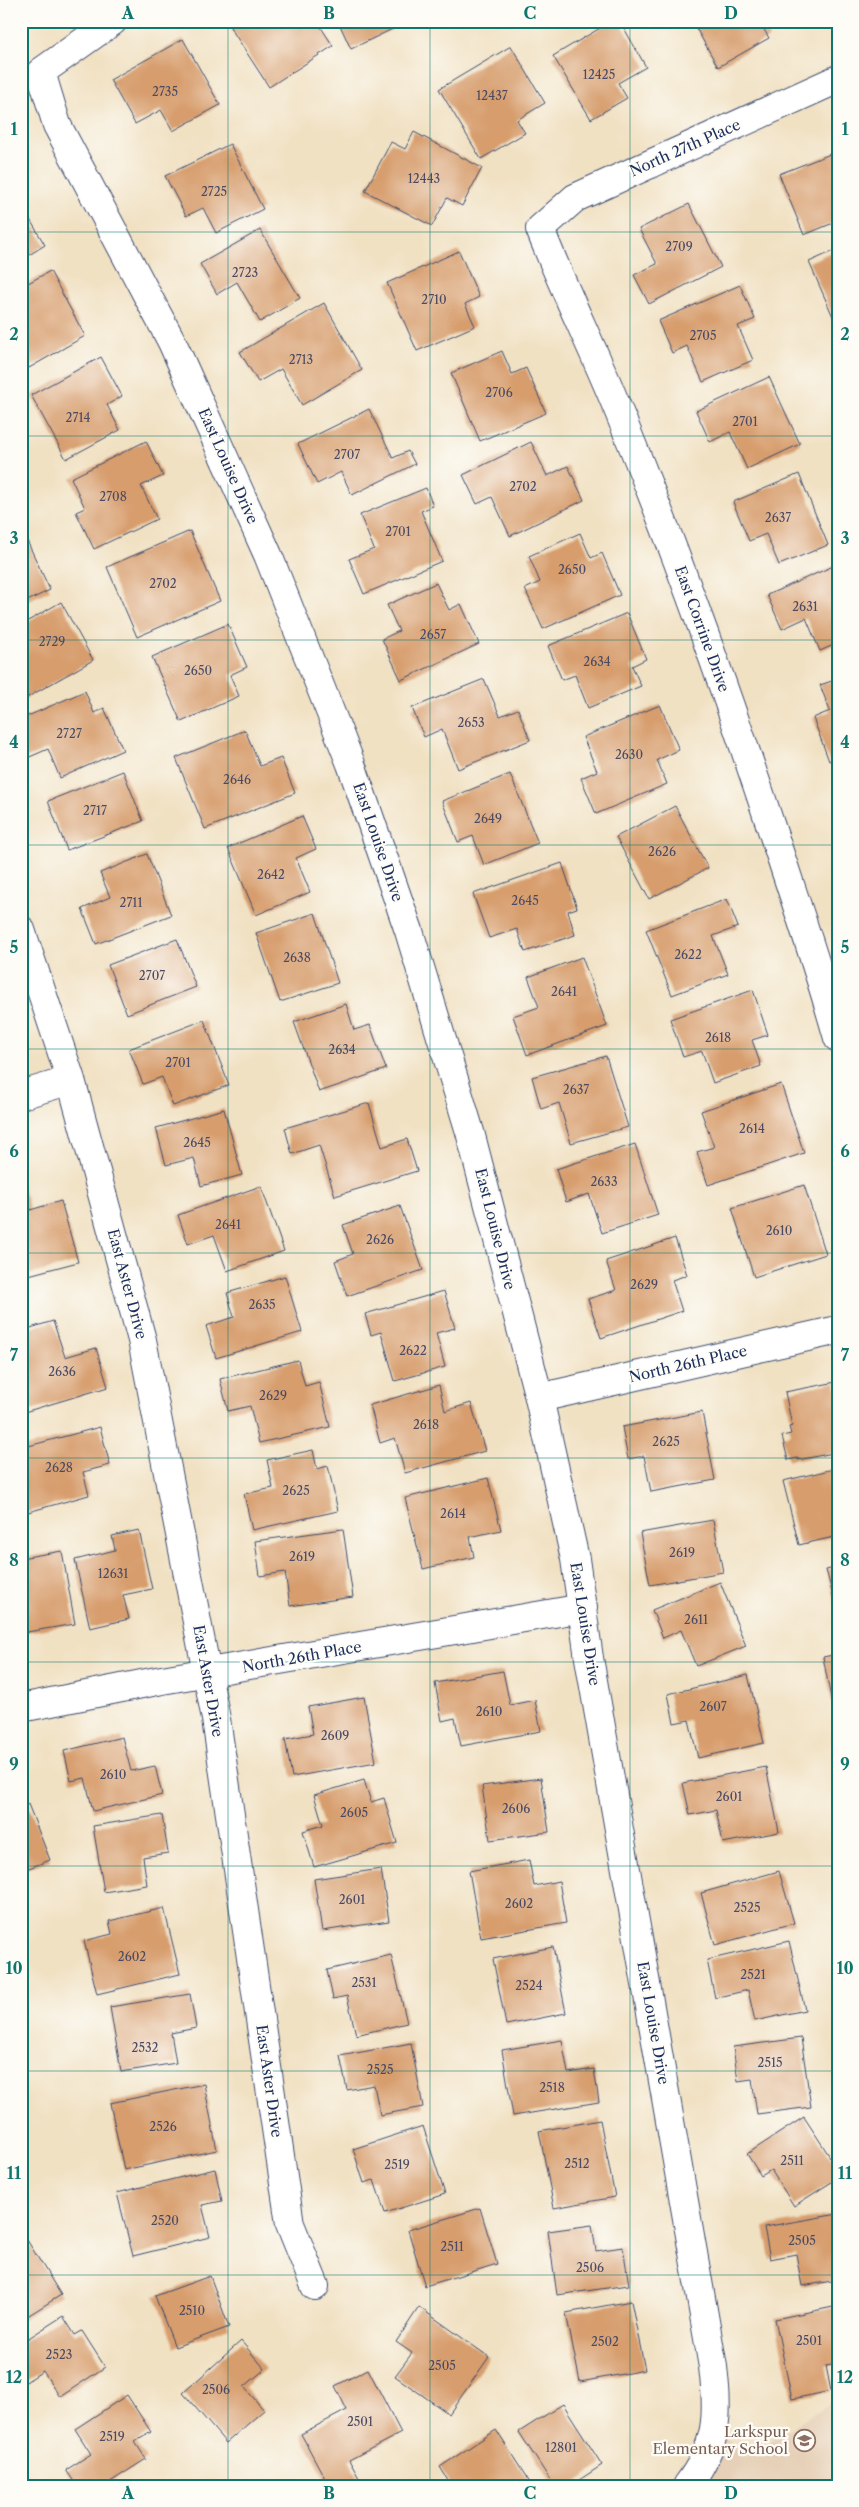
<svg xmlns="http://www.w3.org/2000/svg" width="859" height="2507" viewBox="0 0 859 2507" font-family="'Libre Caslon Text',serif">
  <rect width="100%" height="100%" fill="#fdfcf7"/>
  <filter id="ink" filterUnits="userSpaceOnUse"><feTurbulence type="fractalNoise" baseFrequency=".02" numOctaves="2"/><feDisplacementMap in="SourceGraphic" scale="10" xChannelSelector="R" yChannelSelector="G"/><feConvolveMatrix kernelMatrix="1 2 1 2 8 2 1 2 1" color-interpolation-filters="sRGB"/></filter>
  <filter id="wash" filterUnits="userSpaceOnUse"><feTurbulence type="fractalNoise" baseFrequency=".0096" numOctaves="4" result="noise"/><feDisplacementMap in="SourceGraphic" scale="20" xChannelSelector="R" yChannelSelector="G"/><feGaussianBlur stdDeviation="1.12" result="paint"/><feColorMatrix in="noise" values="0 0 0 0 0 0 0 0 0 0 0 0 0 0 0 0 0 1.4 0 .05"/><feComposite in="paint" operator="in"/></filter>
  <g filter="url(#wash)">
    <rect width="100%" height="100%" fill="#f1e1c3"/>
    <path fill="#e6d0b7" d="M838,2398V2486H687L715,2429L745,2457Z"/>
    <g id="blocks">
      <path fill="#d79d6d" d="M238,21H317L333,46L269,87L230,27Z
        M338,21H409L351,49Z
        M612,21H620L646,67L618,83L627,98L591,119L553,56Z
        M692,21H759L769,38L718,67Z
        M183,39L220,105L173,131L161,110L135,124L110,80Z
        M511,46L545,103L517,120L525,133L481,159L439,89Z
        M414,132L482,168L462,206L447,198L432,226L365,191L391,142L405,149Z
        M230,144L263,209L216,233L203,208L186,216L165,176Z
        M838,151V221L804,235L779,174Z
        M689,204L721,267L649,304L634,275L657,264L639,229Z
        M29,218L45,245L21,260V222Z
        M260,230L300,298L260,322L237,282L217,294L200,264Z
        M838,249V328L809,262Z
        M459,251L479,297L465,304L475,326L417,351L387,283Z
        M50,271L85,336L29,368L21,355V287Z
        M740,285L755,319L738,326L753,360L703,382L687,346L672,353L658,321Z
        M324,303L362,370L302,405L281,369L258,382L240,352Z
        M502,351L512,374L526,368L546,413L480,441L451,373Z
        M101,357L122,396L107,405L120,430L66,459L31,395Z
        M769,377L800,444L747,469L730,432L710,442L696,411Z
        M369,409L393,458L408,451L415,464L352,495L341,472L317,484L298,444Z
        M146,441L163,476L141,486L157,519L94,549L76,512L85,508L71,478Z
        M531,442L547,476L568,466L584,500L510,536L492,497L477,504L463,475Z
        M799,474L828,545L779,565L766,534L749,541L733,502Z
        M426,488L433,506L421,511L442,561L364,594L349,559L374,549L360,515Z
        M21,528L50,590L21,604Z
        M190,531L220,601L137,637L107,567Z
        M580,533L591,558L602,553L620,595L543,629L525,589L540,582L529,556Z
        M838,564V643L820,651L806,618L782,629L767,595Z
        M436,583L449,610L461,604L479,644L401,680L382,639L399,631L387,605Z
        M61,602L93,660L21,701V625Z
        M627,613L646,659L632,666L641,686L588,708L575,675L562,680L548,646Z
        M228,624L247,667L230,675L239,696L181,722L152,657Z
        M484,679L500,716L518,709L530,740L458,769L442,729L424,737L412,708Z
        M838,679V758L829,761L813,718L830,711L820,685Z
        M85,691L94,713L104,708L123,750L60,778L48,749L25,759L21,749V719Z
        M660,705L679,750L657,760L667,784L596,814L581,778L597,771L583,737Z
        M245,730L260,766L281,758L295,793L205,829L176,758Z
        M123,771L143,821L67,850L48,801Z
        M510,774L538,843L484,865L473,836L458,842L442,801Z
        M675,806L708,868L649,899L616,837Z
        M302,816L316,849L296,858L310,892L256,915L228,848Z
        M147,854L171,915L96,944L82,909L110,897L100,873Z
        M562,863L577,908L568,911L575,935L525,952L517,929L489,938L473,894Z
        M727,899L738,927L713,936L728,974L672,995L646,930Z
        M315,913L338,983L280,1002L256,933Z
        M177,939L196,987L127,1014L108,965Z
        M582,957L607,1026L527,1055L513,1016L539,1007L528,977Z
        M753,990L768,1035L752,1040L761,1066L713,1083L702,1051L683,1057L670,1019Z
        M346,1004L354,1030L370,1025L386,1069L319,1092L294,1022Z
        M204,1020L229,1085L173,1106L162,1077L143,1084L129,1049Z
        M606,1056L628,1127L571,1143L559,1103L541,1109L532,1077Z
        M781,1084L804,1153L708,1185L697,1152L714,1147L701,1111Z
        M369,1103L382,1147L407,1139L417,1171L335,1196L319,1145L292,1154L285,1128Z
        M224,1109L242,1175L201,1186L194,1158L166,1165L156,1128Z
        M635,1144L658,1215L602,1233L589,1194L566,1202L556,1169Z
        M21,1183L30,1210L61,1201L78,1262L21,1277Z
        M804,1185L826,1254L754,1277L732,1208Z
        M261,1186L284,1251L227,1271L214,1235L188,1244L178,1215Z
        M400,1206L423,1270L347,1296L335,1261L353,1254L343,1225Z
        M675,1238L687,1275L672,1280L682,1311L601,1338L588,1299L616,1290L606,1261Z
        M285,1276L302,1332L216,1358L206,1326L234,1317L227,1293Z
        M444,1291L455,1328L436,1333L445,1367L395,1381L381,1332L371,1335L365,1314Z
        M53,1321L65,1357L96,1348L108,1387L21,1413V1331Z
        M298,1360L305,1386L319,1382L330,1427L259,1443L250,1406L228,1411L220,1379Z
        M836,1382L838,1392V1452L798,1460V1458L788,1460L782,1436L791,1434L789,1427L792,1426L785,1392Z
        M439,1385L445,1411L471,1403L485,1451L405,1473L395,1438L380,1443L370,1405Z
        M702,1412L715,1480L651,1492L644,1456L628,1459L622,1427Z
        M100,1427L110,1465L83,1472L89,1495L21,1514V1448Z
        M313,1450L317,1469L328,1466L338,1511L252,1530L244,1494L273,1488L267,1460Z
        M838,1468V1536L799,1545L783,1481Z
        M488,1478L501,1530L470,1537L474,1557L423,1569L405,1498Z
        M713,1520L723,1572L650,1585L640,1533Z
        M343,1529L353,1597L290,1606L285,1572L260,1576L255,1541Z
        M139,1530L152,1589L123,1595L129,1619L90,1628L75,1560L115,1550L112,1536Z
        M62,1551L75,1624L21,1633V1558Z
        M838,1567V1610H837L826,1570Z
        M720,1582L746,1646L696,1666L681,1630L663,1638L652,1610Z
        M838,1654V1719H835L823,1657Z
        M503,1671L510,1705L535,1700L541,1731L461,1746L455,1718L442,1721L435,1683Z
        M748,1675L764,1743L698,1758L689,1720L674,1723L668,1694Z
        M364,1697L376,1762L292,1777L285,1739L313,1734L308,1707Z
        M122,1737L131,1771L155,1766L162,1795L93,1811L85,1778L71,1781L64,1751Z
        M766,1767L779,1832L723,1843L716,1810L690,1815L683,1783Z
        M541,1778L549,1832L490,1840L482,1786Z
        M364,1780L371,1802L384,1798L397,1843L314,1867L303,1831L323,1825L314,1795Z
        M28,1804L50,1860L21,1871V1806Z
        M162,1815L168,1853L143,1857L147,1885L104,1892L93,1826Z
        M529,1860L534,1886L559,1881L566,1923L481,1938L469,1871Z
        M381,1869L389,1921L322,1931L314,1879Z
        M779,1871L794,1923L715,1945L701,1893Z
        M164,1908L180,1974L97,1994L84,1941L112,1934L109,1921Z
        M789,1941L805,2010L755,2021L748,1990L715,1998L707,1960Z
        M553,1947L566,2013L506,2025L493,1959Z
        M391,1955L407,2023L356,2035L347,1996L333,1999L327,1970Z
        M190,1994L196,2028L171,2033L176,2063L121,2072L110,2007Z
        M801,2038L811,2107L757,2114L752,2079L738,2081L733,2047Z
        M562,2040L568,2073L594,2069L599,2102L513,2116L502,2050Z
        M411,2043L423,2107L380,2115L374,2085L347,2090L340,2056Z
        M204,2084L217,2150L124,2170L110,2103Z
        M804,2117L838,2169V2178L794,2206L771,2170L761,2176L747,2154Z
        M600,2120L615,2197L554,2208L539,2131Z
        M423,2126L445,2194L385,2213L374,2180L364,2183L353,2149Z
        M215,2169L222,2201L202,2205L210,2237L133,2256L117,2193Z
        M480,2208L497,2264L425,2286L408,2230Z
        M838,2214V2280L802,2286L796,2254L770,2259L764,2227Z
        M592,2225L596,2251L623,2247L629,2285L557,2295L548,2231Z
        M27,2240L61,2295L21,2320V2243Z
        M210,2276L229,2327L175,2347L155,2296Z
        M631,2301L645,2370L580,2382L566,2313Z
        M838,2306V2364L826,2366L831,2391L792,2399L775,2319Z
        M419,2307L489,2357L449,2414L395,2376L412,2353L396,2342Z
        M63,2316L75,2335L82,2331L105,2367L60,2397L43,2371L21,2385V2343Z
        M241,2341L265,2369L244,2387L264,2410L226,2443L183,2393Z
        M368,2369L401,2433L349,2460L359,2478L344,2486H329L301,2434L347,2410L335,2386Z
        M127,2395L151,2432L135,2442L146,2459L104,2486H77L66,2470L91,2454L75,2429Z
        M563,2404L602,2465L570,2486H554L519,2432Z
        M496,2430L532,2486H452L440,2467Z"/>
    </g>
  </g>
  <g filter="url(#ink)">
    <use href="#blocks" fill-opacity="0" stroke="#3b4a6d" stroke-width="1"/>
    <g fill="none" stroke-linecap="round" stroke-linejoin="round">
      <defs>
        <path id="minor" d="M113,21L41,72L57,125L172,342L268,555L351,764L409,931L470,1132L539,1398L575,1559L589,1658L713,2367C719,2416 718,2445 687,2486
          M838,79L575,198L540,229C564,291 594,350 619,412C676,551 727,693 774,836C796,903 819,970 838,1038
          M21,930L71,1080L142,1340L216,1719L290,2224L315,2286
          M21,1095L71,1080
          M539,1398L838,1330
          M21,1708L162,1680L583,1608"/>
      </defs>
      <use href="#minor" stroke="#3b4a6d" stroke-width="30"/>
      <use href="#minor" stroke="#fff" stroke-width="28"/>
    </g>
  </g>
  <path fill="none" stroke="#0f766e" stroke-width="1" stroke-opacity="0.55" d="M228,21V2486M430,21V2486M630,21V2486M21,232H838M21,436H838M21,640H838M21,845H838M21,1049H838M21,1253H838M21,1458H838M21,1662H838M21,1866H838M21,2071H838M21,2275H838"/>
  <defs>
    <symbol id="school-ring" viewBox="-11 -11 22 22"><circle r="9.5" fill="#fdfcf7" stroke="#8d6e63" stroke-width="1.5"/><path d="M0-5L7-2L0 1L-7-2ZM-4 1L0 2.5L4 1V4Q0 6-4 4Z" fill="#8d6e63"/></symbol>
  </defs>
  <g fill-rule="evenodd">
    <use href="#school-ring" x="792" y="2428" width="25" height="25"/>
  </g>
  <g text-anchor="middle" stroke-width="4.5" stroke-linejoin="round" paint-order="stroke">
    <g font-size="12" fill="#4a4a62">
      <text x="599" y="79">12425</text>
      <text x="165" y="96">2735</text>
      <text x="492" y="100">12437</text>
      <text x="424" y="183">12443</text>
      <text x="214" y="196">2725</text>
      <text x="679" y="251">2709</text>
      <text x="245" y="277">2723</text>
      <text x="434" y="304">2710</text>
      <text x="703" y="340">2705</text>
      <text x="301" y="364">2713</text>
      <text x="499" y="397">2706</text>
      <text x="78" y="422">2714</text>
      <text x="745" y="426">2701</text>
      <text x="347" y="459">2707</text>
      <text x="523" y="491">2702</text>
      <text x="113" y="501">2708</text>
      <text x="778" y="522">2637</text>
      <text x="398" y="536">2701</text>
      <text x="572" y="574">2650</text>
      <text x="163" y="588">2702</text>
      <text x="805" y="611">2631</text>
      <text x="433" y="639">2657</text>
      <text x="52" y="646">2729</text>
      <text x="597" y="666">2634</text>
      <text x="198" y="675">2650</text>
      <text x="471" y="727">2653</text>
      <text x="69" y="738">2727</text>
      <text x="629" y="759">2630</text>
      <text x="237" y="784">2646</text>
      <text x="95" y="815">2717</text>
      <text x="488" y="823">2649</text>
      <text x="662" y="856">2626</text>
      <text x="271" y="879">2642</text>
      <text x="525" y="905">2645</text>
      <text x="131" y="907">2711</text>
      <text x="688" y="959">2622</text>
      <text x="297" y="962">2638</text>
      <text x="152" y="980">2707</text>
      <text x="564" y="996">2641</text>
      <text x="718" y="1042">2618</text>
      <text x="342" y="1054">2634</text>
      <text x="178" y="1067">2701</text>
      <text x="576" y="1094">2637</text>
      <text x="752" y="1133">2614</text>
      <text x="197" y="1147">2645</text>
      <text x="604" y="1186">2633</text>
      <text x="228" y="1229">2641</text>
      <text x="779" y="1235">2610</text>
      <text x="380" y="1244">2626</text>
      <text x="644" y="1289">2629</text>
      <text x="262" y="1309">2635</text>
      <text x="413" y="1355">2622</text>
      <text x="62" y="1376">2636</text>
      <text x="273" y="1400">2629</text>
      <text x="426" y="1429">2618</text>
      <text x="666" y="1446">2625</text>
      <text x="59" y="1472">2628</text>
      <text x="296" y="1495">2625</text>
      <text x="453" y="1518">2614</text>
      <text x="682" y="1557">2619</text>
      <text x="302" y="1561">2619</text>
      <text x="113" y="1578">12631</text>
      <text x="696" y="1624">2611</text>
      <text x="713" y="1711">2607</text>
      <text x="489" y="1716">2610</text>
      <text x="335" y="1740">2609</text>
      <text x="113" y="1779">2610</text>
      <text x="729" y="1801">2601</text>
      <text x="516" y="1813">2606</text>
      <text x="354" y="1817">2605</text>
      <text x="352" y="1904">2601</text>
      <text x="519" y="1908">2602</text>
      <text x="747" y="1912">2525</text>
      <text x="132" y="1961">2602</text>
      <text x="753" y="1979">2521</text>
      <text x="364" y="1987">2531</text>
      <text x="529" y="1990">2524</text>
      <text x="145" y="2052">2532</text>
      <text x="770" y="2067">2515</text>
      <text x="380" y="2074">2525</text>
      <text x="552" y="2092">2518</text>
      <text x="163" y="2131">2526</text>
      <text x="792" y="2165">2511</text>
      <text x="577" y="2168">2512</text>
      <text x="397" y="2169">2519</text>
      <text x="165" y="2225">2520</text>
      <text x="802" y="2245">2505</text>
      <text x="452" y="2251">2511</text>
      <text x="590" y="2272">2506</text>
      <text x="192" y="2315">2510</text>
      <text x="809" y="2345">2501</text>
      <text x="605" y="2346">2502</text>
      <text x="59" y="2359">2523</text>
      <text x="442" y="2370">2505</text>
      <text x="216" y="2394">2506</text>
      <text x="360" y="2426">2501</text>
      <text x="112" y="2441">2519</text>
      <text x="561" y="2452">12801</text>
    </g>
    <g font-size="15" fill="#1b2f5e" stroke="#fdfcf7">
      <text transform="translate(685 148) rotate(-24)" y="5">North 27th Place</text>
      <text transform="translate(228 466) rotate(66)" y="5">East Louise Drive</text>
      <text transform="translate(702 629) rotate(70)" y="5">East Corrine Drive</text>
      <text transform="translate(378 842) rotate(71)" y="5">East Louise Drive</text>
      <text transform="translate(495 1229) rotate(76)" y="5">East Louise Drive</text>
      <text transform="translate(127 1284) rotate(75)" y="5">East Aster Drive</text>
      <text transform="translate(688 1364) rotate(-13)" y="5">North 26th Place</text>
      <text transform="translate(585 1624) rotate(81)" y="5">East Louise Drive</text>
      <text transform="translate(302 1657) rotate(-10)" y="5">North 26th Place</text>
      <text transform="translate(208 1681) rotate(80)" y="5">East Aster Drive</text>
      <text transform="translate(653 2023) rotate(80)" y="5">East Louise Drive</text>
      <text transform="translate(269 2081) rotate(82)" y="5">East Aster Drive</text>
    </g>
    <g font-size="15" fill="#785e54" stroke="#fdfcf7" text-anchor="end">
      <text x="788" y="2437">Larkspur<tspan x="788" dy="17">Elementary School</tspan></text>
    </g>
  </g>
  <rect width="859" height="2507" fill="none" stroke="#fdfcf7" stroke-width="55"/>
  <rect x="28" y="28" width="804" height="2452" fill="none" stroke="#0f766e" stroke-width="2"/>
  <g font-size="16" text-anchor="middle" font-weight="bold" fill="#0f766e">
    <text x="128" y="19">A</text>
    <text x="329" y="19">B</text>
    <text x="530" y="19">C</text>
    <text x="731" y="19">D</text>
    <text x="14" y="135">1</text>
    <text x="845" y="135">1</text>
    <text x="14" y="340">2</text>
    <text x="845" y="340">2</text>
    <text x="14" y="544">3</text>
    <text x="845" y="544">3</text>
    <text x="14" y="748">4</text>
    <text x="845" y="748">4</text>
    <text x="14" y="953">5</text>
    <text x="845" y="953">5</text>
    <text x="14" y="1157">6</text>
    <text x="845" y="1157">6</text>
    <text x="14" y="1361">7</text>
    <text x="845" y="1361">7</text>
    <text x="14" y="1566">8</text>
    <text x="845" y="1566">8</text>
    <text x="14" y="1770">9</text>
    <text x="845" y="1770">9</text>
    <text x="14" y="1974">10</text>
    <text x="845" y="1974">10</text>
    <text x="14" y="2179">11</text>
    <text x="845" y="2179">11</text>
    <text x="14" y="2383">12</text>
    <text x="845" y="2383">12</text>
    <text x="128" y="2499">A</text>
    <text x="329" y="2499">B</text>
    <text x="530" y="2499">C</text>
    <text x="731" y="2499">D</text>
  </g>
</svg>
